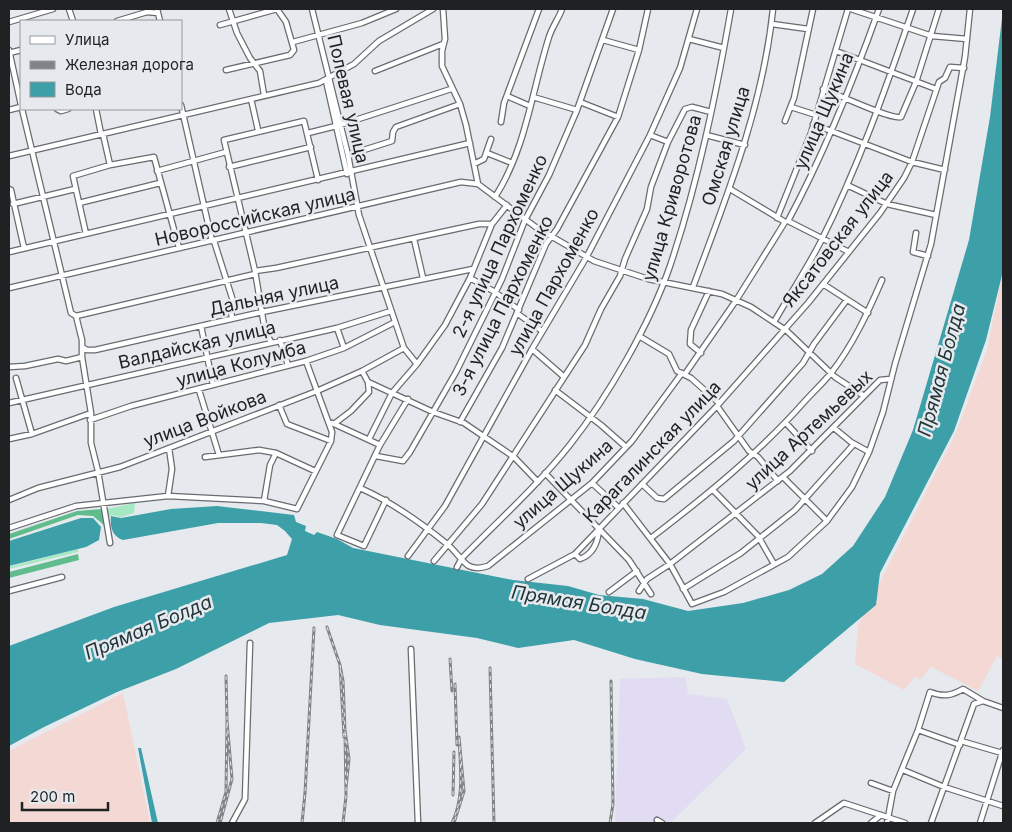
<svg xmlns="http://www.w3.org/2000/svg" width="1012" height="832" viewBox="0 0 1012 832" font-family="Inter,sans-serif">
  <rect width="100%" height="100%" fill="#e6e9ed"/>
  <path fill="#e1dcf1" d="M685,677L688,694L727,699L746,749L670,823H615L620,679Z"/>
  <path fill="#f3d8d4" d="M1003,270V659L997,656L978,691L931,667L921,679L915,677L904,690L855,664L858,625L956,433L987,350Z
    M123,693L150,823H9V751Z"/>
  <path fill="#a4e9c2" d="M135,503L134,513L121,517L111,515L110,518L107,509Z
    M78,549V552L9,569V567Z"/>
  <path fill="#60bc8d" d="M102,509L105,526L93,516L78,515L9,539V534L77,511Z
    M78,554L79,560L9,578V572Z"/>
  <path fill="#3d9fa8" d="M1003,10V271L986,340L954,431L880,573L876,605L784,682L702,674L635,659L574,640L518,648L477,638L380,625L338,615L269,623L176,669L117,692L44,727L9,746V646L114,607L287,555L292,539L285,531L277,525L261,523H218L123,540C112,536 110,527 111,516L121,518L171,509L217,506L294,515L296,522L306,526L305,531L314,535L317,532L337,539L353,548L513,580L568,586L599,595L643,599L688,611L743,603L789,590L822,574L853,546L885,497L913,430L969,240L990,117Z
    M81,518H93L101,527L99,540L86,547L9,566V541Z
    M138,748H141L158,823H152Z"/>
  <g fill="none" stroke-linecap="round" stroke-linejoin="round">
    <defs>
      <path id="minor" d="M69,9L73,21
        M157,9L160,21
        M229,9L237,33L250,58L260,71L264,95
        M312,9L348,155L359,215L404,348L417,364
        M443,9L445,39L442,51V66L460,104L466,125L478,184
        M851,9L932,36L967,39
        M117,21L147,12L158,13
        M9,22L53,9
        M772,24L808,29
        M220,25L277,9L286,22L294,50L290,55L226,70
        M689,39L724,48
        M603,40L639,50
        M293,42L362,23L396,9
        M9,50L21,105
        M836,51L936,89
        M9,53L21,50
        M375,71L443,44
        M326,81L347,174
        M823,89C837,94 891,120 901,117L916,82L939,9
        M507,96L530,106
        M533,97L577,110
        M251,99L258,130
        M580,102L618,117
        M181,105L212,241
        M791,107L816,115
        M22,109L71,313L76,316L82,340V357L91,413V443L98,471L110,543
        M57,109L61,111L68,109
        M96,109L101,134
        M9,110L21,107
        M785,121L794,98L813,9
        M501,122L504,103L539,9
        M813,124L912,162L945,170
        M308,133L340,125L451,89
        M103,134L110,165
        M650,135L668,142
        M706,135L745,145
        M487,153L512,163
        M348,155L392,141L393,132L396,127L460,104
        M9,156L319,83L354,64L379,41L433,9
        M474,164L484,159L491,139
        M229,167L311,147
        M157,171L226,152
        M847,185L887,204L936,215
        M9,189L11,190L24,248
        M730,189L785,222
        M495,197C526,149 532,90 549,37C552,27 559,18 562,9
        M79,203L160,183
        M13,204L75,189
        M777,218L811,133L848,9
        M788,221C825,152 853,82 879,9
        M788,221L849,252
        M916,233L913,252L928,256
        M86,234L73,176L110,165L154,157L179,248
        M414,239L423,278
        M214,241L234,304L231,310L232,318
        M9,252L470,143
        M255,271L276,268L479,224H492
        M470,278L495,292L519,310
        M823,284L868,313
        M693,287C727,196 763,106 773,9
        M9,288L461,182L478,184L537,228L594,261L648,279L722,294L751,307L787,331L835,377L864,396
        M518,314L542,331
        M76,316L255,274
        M774,322C789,296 806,270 820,243C858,168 886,88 913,9
        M201,326L213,385
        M337,328L344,348
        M639,336L669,354L677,371L691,378L719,403
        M280,340L288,365
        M271,342L265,331L255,271L224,140L304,121L318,180
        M82,347L87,350H95L262,312L473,269
        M532,349L563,376
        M701,353L690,344L691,330L709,291
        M9,367L25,366L58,359L66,361L82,357
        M362,371L368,382L433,412L464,423L514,457L538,482
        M685,374L737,299L785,222
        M16,378L32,434
        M199,390L219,455
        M555,390L601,425L626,447
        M9,403L337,328L391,311
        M279,405L287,424L331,441
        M717,406L749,451L758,457L778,481
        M90,420L131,406L306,361L344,348L395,322
        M460,422L502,348L546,244L557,229L618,117L639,50L648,9
        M332,423L380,445
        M786,423L812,451
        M334,424L351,411L369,392L368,382
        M834,428L851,442L869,452
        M9,439L32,434L91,413
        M369,439L392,393L417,364L445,325L470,278L492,224L507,205
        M376,456L403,461L410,452L456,372L502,279L525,220L549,175L577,110L613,9
        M205,457L259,450L276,453L315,471
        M545,473L629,560L651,594
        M783,477L827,521
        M592,483L619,508
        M642,484L657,498L664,499L734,441L803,363L814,344L846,301
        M360,488C392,502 420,522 447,544C454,549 463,563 469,566C475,569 482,568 488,566L592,483L632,441L682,373
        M713,490L758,536L774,564
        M168,496L172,469L169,448
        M9,500L38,488L120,467L317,391L362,371L404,348
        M386,500L364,546L337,535L380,445L408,399
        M264,501L270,465L276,453
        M623,503L670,564L692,604L724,592L788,557L827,521L852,487L869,452L883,412L895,364L931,244L965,57L970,9
        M9,528L76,506L168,496L264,501L297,509L331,441L332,432L306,361
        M651,538C706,496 759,453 805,401C813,392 823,383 831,373C853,345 868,312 882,280
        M575,554L580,559C594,554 598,542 599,529
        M408,556L445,506L532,349L586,258L650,135L680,68L697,9
        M434,561L482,504L585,345L601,309L620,276L625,259L647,209L651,187L668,142L685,109L692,107L711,112
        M457,567L462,558C498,521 537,486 569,446C608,397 650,324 670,266C698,183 716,95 731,9
        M528,579L575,554L717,406L808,303L880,213L904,178L912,162L939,82L945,78L950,67L964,68
        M683,589L741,553L795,510L854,444
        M9,591L62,577
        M639,591L647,579L670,564L790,471L880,380L890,379
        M609,592L637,571
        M411,649L418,823
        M918,730L960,745
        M961,741L1002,753
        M903,770L944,787L1003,806
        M871,783L893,791
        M657,820L662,823
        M232,823L245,799L250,643
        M815,823L844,803L905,823
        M871,823L881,815
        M887,823L893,791L918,730L930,692C943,697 951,696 963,689L983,701L1003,708
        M931,823L974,704L983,701
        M980,823L1003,750"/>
    </defs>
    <use href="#minor" stroke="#686b6f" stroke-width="7"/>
    <use href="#minor" stroke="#fff" stroke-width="4.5"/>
    <defs>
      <path id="rail" d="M327,627L340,665
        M450,659L452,691
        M490,668L494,823
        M226,676L227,721
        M455,684L457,745
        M344,737L340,665L343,681L345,730
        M453,795L454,752
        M217,823L226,792L227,721L232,779L220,823
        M302,823L305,793L314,628
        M343,823L346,796L345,730L349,759L346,788
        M452,823C465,796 460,766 459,737L464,791L454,823
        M610,823L613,804L611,681"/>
    </defs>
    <use href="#rail" stroke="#818486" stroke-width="3"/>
    <use href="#rail" stroke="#e6e9ed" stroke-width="1" stroke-dasharray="4" stroke-linecap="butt"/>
  </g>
  <g text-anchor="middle" stroke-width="5" stroke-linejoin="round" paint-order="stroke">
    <g font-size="18" fill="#1f2122" stroke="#e6e9ed">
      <text transform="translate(348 99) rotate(77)" y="6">Полевая улица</text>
      <text transform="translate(824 111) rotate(-67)" y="6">улица Щукина</text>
      <text transform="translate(726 146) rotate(-73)" y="6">Омская улица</text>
      <text transform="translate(672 198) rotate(-74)" y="6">улица Криворотова</text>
      <text transform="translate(255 217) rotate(-13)" y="6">Новороссийская улица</text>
      <text transform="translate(838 239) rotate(-52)" y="6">Яксатовская улица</text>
      <text transform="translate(500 246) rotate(-65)" y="6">2-я улица Пархоменко</text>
      <text transform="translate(554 282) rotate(-61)" y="6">улица Пархоменко</text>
      <text transform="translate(274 296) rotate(-12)" y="6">Дальняя улица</text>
      <text transform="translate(503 306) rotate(-63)" y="6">3-я улица Пархоменко</text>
      <text transform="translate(197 345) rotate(-13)" y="6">Валдайская улица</text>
      <text transform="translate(241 364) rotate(-15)" y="6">улица Колумба</text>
      <text transform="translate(205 419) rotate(-21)" y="6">улица Войкова</text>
      <text transform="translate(809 430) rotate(-43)" y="6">улица Артемьевых</text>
      <text transform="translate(652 452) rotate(-46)" y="6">Карагалинская улица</text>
      <text transform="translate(563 484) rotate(-41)" y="6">улица Щукина</text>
    </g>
    <g font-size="19" font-style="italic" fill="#1f3538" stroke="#e6e9ed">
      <text transform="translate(941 370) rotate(-75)" y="7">Прямая Болда</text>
      <text transform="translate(579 602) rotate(9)" y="7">Прямая Болда</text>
      <text transform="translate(148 627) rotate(-23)" y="7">Прямая Болда</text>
    </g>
  </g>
  <rect width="1012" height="832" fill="none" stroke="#1f2122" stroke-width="20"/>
  <rect x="20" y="20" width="162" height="90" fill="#e6e9ed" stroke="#96999c"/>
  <rect x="30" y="36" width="25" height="8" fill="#ffffff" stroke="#96999c"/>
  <text x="65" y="45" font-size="15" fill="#1f2122">Улица</text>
  <rect x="30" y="61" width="25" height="8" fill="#818486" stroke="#96999c"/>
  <text x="65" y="70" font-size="15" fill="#1f2122">Железная дорога</text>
  <rect x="30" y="82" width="25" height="15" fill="#3d9fa8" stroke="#96999c"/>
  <text x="65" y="95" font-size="15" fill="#1f2122">Вода</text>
  <path d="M22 802v8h86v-8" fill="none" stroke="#1f2122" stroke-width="2.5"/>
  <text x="30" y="802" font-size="15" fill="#1f2122" stroke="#e6e9ed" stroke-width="4" paint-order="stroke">200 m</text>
</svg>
